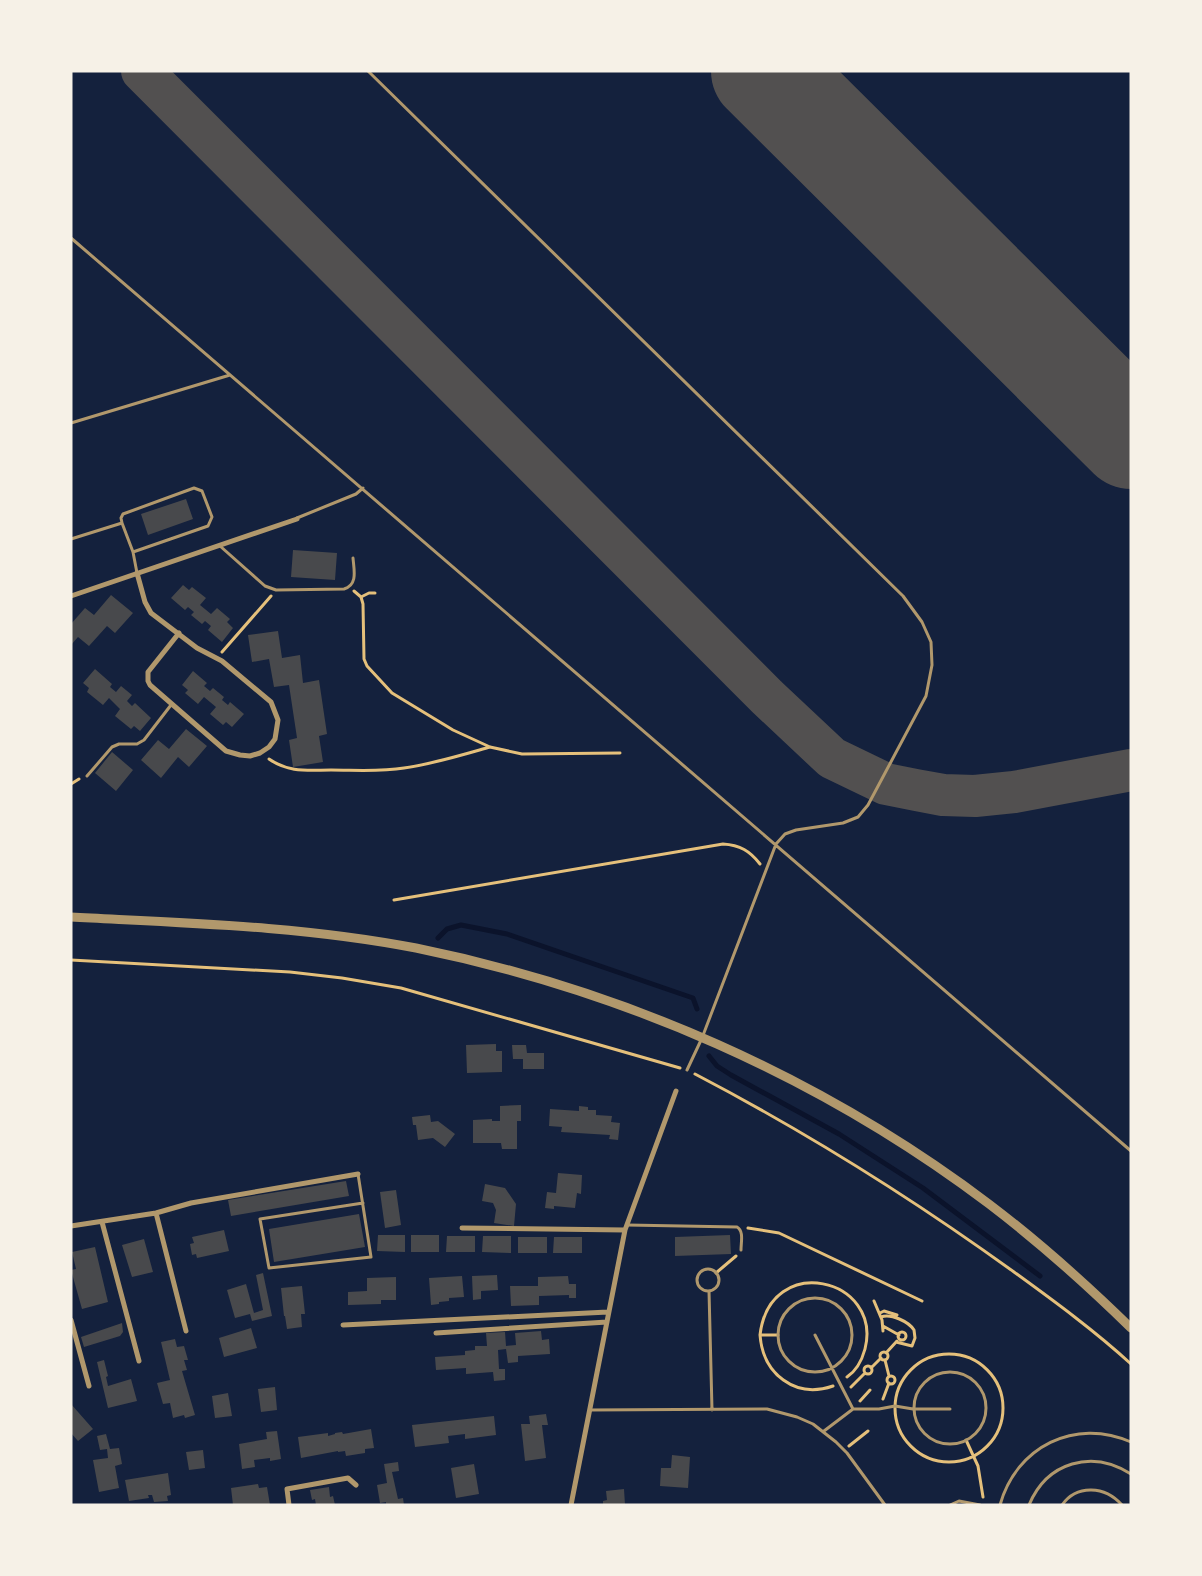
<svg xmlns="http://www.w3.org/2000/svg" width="1202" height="1576" viewBox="0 0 1202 1576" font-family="Ubuntu,sans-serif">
  <rect width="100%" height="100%" fill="#14213d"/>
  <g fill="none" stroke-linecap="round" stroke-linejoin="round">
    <path stroke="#0b132b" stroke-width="5" d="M438,938L447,929L461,925L507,934L693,998L697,1009
      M709,1056L717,1066L731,1075L839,1134L923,1188L1040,1276"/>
    <path stroke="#525050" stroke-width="42" d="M142,71L767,697L832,758L886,784L916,790L943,795L975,796L1014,792L1131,770"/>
    <path stroke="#525050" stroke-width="106" d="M764,71L1131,436"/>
  </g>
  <path fill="#48494c" d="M186,499L193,519L148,535L141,514Z
    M293,550L337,553L335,580L291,577Z
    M183,585L189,590L192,587L206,598L200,605L211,614L217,608L230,619L227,622L233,628L222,642L208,630L211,626L205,621L202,624L191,615L194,612L188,607L185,610L171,598Z
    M111,595L133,613L115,633L107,626L89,646L78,637L71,645V624L85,608L94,615Z
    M278,631L282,658L300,655L303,683L319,680L327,734L319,736L323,762L293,767L289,740L297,738L289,685L274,687L269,659L252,662L248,635Z
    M95,669L112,684L110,687L116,692L121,686L132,695L127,701L132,706L135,703L151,718L140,731L134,726L131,729L115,716L120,709L109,698L103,705L87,692L89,688L83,683Z
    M193,671L207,683L204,686L210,691L213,688L224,697L222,700L228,705L230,702L244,714L232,727L226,722L223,725L210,714L216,707L204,697L198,704L185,693L188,690L182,685Z
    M186,729L207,746L189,767L178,757L161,778L141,760L158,740L169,749Z
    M112,752L133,770L116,791L95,773Z
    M496,1044V1051H502V1072L467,1073L466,1045Z
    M512,1045H526L527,1053H544V1069H523V1059H513Z
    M521,1105V1121H517V1149H502L501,1143H473V1120L492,1119V1121H500V1106Z
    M579,1106L588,1107V1110H596V1115L612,1116L611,1122L620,1123L618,1140L609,1139L610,1135L561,1132L562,1127L549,1126L550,1109L579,1111Z
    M430,1115L431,1122L438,1121L455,1134L445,1147L433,1138L418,1140L416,1125H413L412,1117Z
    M558,1173L582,1175L581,1194L577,1193L575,1208L554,1206V1209L545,1208L547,1192L556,1193Z
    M346,1181L349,1196L231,1216L228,1200Z
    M485,1184L505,1188L516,1204L514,1226L494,1223L496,1210L493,1203L482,1201Z
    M396,1190L401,1225L385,1228L380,1192Z
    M359,1214L365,1247L274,1262L269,1229Z
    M224,1230L229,1251L197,1258L196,1254L192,1255L190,1244L194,1243L192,1237Z
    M378,1235H405V1252L377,1251Z
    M411,1235H439V1252H411Z
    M730,1235L731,1254L675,1256V1237Z
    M447,1236H475V1252H446Z
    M483,1236H511V1253L482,1252Z
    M518,1237H547V1253H518Z
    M554,1237H582V1253H553Z
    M144,1239L153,1272L132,1277L122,1245Z
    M95,1247L108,1302L82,1309L71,1270L76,1269L72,1252Z
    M263,1273L272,1316L252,1321L250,1314L235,1318L227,1290L246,1284L254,1313L263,1310L256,1275Z
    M497,1275L498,1290L481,1291V1299L473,1300L472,1276Z
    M462,1276L464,1297L449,1298V1301L439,1302V1304L431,1305L429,1278Z
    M568,1276L569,1284H576V1298H569V1295L539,1296V1305L511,1306L510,1286H538V1277Z
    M396,1277V1300H381V1304L348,1305V1292L367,1291V1278Z
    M302,1286L305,1314H301L302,1327L287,1329L285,1316H284L281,1288Z
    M122,1323L123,1332L120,1336L84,1347L81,1337Z
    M251,1328L257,1348L224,1357L219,1338Z
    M541,1331L542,1340L549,1339L550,1354L518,1356V1362L508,1363L506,1349L498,1350L499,1369H505V1380L494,1381L493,1372L466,1374V1368L436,1370L435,1357L465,1355V1351L475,1350V1346H487L486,1333L505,1332L506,1346L516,1345L515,1333Z
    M175,1339L177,1347L184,1346L188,1360H184L187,1370L182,1371L195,1415L185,1418L184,1415L173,1418L170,1403L163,1404L157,1383L170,1380L161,1342Z
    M104,1360L108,1376L106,1377L108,1386L131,1379L137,1401L108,1408L97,1362Z
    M275,1387L277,1410L261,1412L258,1389Z
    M228,1393L232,1416L215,1418L212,1396Z
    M71,1404L93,1429L78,1441L71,1433Z
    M546,1414L548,1425H542L546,1458L525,1461L521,1424H530L529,1416Z
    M494,1416L496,1435L465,1439V1434L448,1436L449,1443L415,1447L412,1425Z
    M371,1429L374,1448L365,1449V1453L346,1456L345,1451L338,1452V1451L301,1458L298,1437L328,1433V1436L335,1434V1433L342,1432L343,1434Z
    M277,1431L281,1459L270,1461V1458L254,1460L255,1467L242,1469L239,1444L267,1439L266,1432Z
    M106,1434L110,1449L119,1448L122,1464L115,1466L119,1488L99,1492L93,1460L108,1458L107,1449L100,1450L97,1436Z
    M203,1450L205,1468L189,1470L186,1452Z
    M672,1455L690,1457L688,1488L660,1486L661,1468H671Z
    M398,1462L399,1471L392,1472L398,1499L403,1498L404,1505H386V1502L380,1503L377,1485L387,1483L384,1464Z
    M474,1464L479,1494L456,1498L451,1468Z
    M168,1473L171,1495L167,1496L168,1501L154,1502L152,1495H148L149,1498L129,1501L125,1480Z
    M258,1484L259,1488L267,1487L270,1505H233L231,1488Z
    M329,1487L330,1497L333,1496L335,1505H316L315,1499L312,1500L310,1490Z
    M624,1489L625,1505H603V1501L607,1500L606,1491Z"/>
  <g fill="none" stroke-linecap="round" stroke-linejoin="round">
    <path stroke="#e5c07b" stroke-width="3" d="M354,591L361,597L363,604L364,659L367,666L392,693L453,730L490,747L522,754L620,753
      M361,597L369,593H375
      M222,652L271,596
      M269,759C289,773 308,770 331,770C355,770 380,772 404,768C433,764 462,755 490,747
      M71,784L79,779
      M394,900L723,844C740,845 750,851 760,864
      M71,960L290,972L342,978L401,988L680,1068
      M695,1074C806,1132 913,1199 1014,1272C1054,1301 1095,1331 1131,1364
      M748,1228L779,1233L922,1301
      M716,1273L736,1256
      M874,1301L882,1320L883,1331
      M880,1313L884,1311L897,1315
      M881,1317C891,1313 909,1322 914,1330L915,1338L912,1346L896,1342
      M883,1326L899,1335
      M898 1336a4 4 0 1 1 8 0a4 4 0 1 1-8 0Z
      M760,1335C763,1374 795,1399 833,1386
      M778,1335H760C770,1251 883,1278 865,1349C862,1360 856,1371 847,1377
      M880 1356a4 4 0 1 1 8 0a4 4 0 1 1-8 0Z
      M886,1353L897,1341
      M895 1408a54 54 0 1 1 108 0a54 54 0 1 1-108 0Z
      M885,1360L889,1376
      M864 1370a4 4 0 1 1 8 0a4 4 0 1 1-8 0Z
      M871,1368L881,1358
      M887 1380a4 4 0 1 1 8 0a4 4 0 1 1-8 0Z
      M851,1387L865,1373
      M883,1399L889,1383
      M860,1401L870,1390
      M966,1440L978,1466L983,1497
      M849,1446L868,1431"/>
    <path stroke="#b1986c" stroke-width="3" d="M368,71L903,596L922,622L931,642L932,665L926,696L868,805L858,817L843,823L796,830L785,834L776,844L702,1038L687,1070
      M71,238L1131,1151
      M71,423L230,375
      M297,518L356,494L363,488
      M122,523L121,518L123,514L194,488L202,491L212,517L208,526L133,552
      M71,539L122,523L133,552L137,573
      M220,546L265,586L276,590L344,589C358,585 354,570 353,558
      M87,776L112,747L119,744H137L144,740L171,705
      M358,1174L371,1257L269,1268L260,1219L363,1203
      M627,1225L737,1227C744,1231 741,1242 741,1250
      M697 1280a11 11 0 1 1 22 0a11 11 0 1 1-22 0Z
      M709,1291L712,1410
      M778 1335a37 37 0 1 1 74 0a37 37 0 1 1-74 0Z
      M815,1335L853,1409
      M914 1408a36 36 0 1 1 72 0a36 36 0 1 1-72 0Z
      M590,1410L767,1409L797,1417L813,1424L836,1442L847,1453L885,1505
      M824,1431L853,1409H879L895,1406L913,1409H950
      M950,1505L959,1501L980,1505
      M1000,1505C1016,1447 1075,1417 1131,1442
      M1029,1505C1047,1462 1092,1449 1131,1474
      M1062,1505C1077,1484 1105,1486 1122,1505"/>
    <path stroke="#b1986c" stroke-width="5" d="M137,573L145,602L151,613L197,648L222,661L271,702L278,720L275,739L269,747L260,753L250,756L240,755L226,751L150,685L148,681V672L179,633
      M71,596L297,519
      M156,1213L186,1331
      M102,1222L139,1361
      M71,1226L156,1213L191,1203L358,1174
      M462,1228L625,1230
      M71,1320L89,1386
      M343,1325L608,1312
      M436,1333L607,1322
      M289,1505L287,1489L348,1478L356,1485
      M571,1505L625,1230L676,1091"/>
    <path stroke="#b1986c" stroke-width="9" d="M71,917C186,923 303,926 416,948C623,990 821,1077 989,1204C1039,1242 1086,1284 1131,1328"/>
  </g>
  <rect width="1202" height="1576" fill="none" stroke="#f6f1e7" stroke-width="145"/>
</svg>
